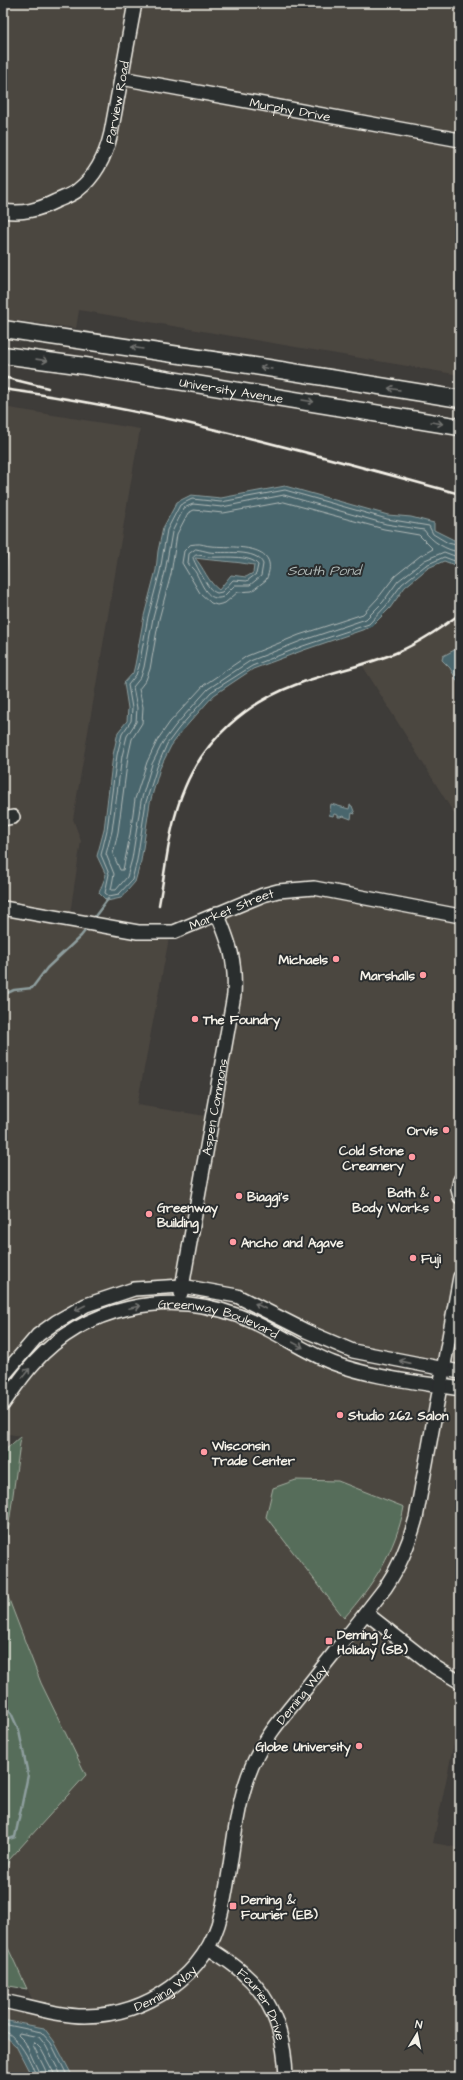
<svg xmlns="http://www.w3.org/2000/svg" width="463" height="2080" viewBox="0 0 463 2080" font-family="'Architects Daughter',sans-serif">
  <rect width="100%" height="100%" fill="#3e3c39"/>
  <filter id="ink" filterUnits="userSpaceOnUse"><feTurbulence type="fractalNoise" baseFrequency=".025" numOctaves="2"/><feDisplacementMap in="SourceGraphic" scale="8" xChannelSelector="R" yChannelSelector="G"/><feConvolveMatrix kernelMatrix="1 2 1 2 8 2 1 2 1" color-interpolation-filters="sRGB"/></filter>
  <g filter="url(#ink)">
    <path fill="#4c4741" d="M3,3H460V375L79,310L76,328L3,319Z
      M3,407L140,429L73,819L81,841L69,920L169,938L137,1105L212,1117L235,1000L220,912L294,888L460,916V1368L366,1347L325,1331L237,1291L210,1284L185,1281L180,1302L199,1305L332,1363L460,1389V1714L433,1843L460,1848V2077H3V2001L36,2007L3,1937V1881L9,1860L86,1775L41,1683L3,1584V1568L21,1436L3,1433Z
      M460,614V823L361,663L417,643Z"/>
    <path fill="#566d5a" stroke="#a5afa1" d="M21,1436L3,1568V1452Z
      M296,1480L338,1481L404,1507C396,1550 373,1585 344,1618L266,1517L273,1488Z
      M3,1584L41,1683L86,1775L9,1860L3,1881Z
      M3,1937L27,1989L3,1985Z"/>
    <path fill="#4a666d" stroke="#8e9e9e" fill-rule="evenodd" d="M285,486L388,515L411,517L434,523V530L460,543V567L444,561L428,568L405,587L390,608L371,627L304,650L253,669L214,695L182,731L171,746L160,768L150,803L141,861L135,882L121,898L107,901L99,893L106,875L97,856L104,830L113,755L118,732L127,721L128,708L124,683L133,673L135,665L144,616L156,570L158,551L163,528L177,502L191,495L221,498ZM195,558C214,561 234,561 254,565L253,573L246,577L231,575L219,590C208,582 204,568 195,558Z
      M460,647V686L450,668L442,660L443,656Z
      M331,804L349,809L350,805L352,806L355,814L352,813L351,819L343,816L342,817H338V815L334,814L333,816L329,815Z
      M3,2020L44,2028L54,2041L73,2077H32L16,2046L3,2034Z"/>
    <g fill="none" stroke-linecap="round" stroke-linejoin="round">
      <path stroke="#b0b9b7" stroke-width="1" d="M284,502L384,529L419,535L433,549L420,556L395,576L378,598L363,614L299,635L247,656L204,685L170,722L158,739L147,762L135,799L130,835L123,870H120L113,854L118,832L128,757L132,739L142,723L143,707L139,689L146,680L150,669L159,619L171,574L177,534L188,513L194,510L223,513Z
        M196,544C201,543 206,546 211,546C232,548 283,542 266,580L252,591L238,592L225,603L217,605L211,603L200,593L182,563L184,551L190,545Z
        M460,546L448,543L433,534L429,526L387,519L285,490L221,502L192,499L180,505L167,530L160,571L148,617L139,666L136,675L128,685L132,708L131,721L122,734L117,755L107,830L101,855L109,874L105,893L109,896L119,894L132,880L137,860L146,802L157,767L167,744L179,728L211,692L252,666L303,646L369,624L386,606L402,584L426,565L444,557L460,563
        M196,549C201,550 205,551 209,552C223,554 257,548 263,564L261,576L250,585H235L223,597C208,603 202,584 196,573C194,569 190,567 188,563L189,554Z
        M460,552C447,551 431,541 424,530L386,524L284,495L222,507L193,504L184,508L172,532L165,572L153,618L144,667L141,677L133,687L137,708L136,722L127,736L122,756L112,831L106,854L114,874L111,890H116L127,877L132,859L141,801L152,764L163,742L175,726L208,689L250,661L301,641L366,619L383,602L398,581L425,560L444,552L460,558
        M196,555C200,555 204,556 209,557C220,558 251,554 258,565L256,574L247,581L233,580L222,592L217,593C214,592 211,590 209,587C206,584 193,560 193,558Z
        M3,2024L41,2032L51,2043L68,2077
        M3,2031C16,2033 34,2065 36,2077
        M41,2077L25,2042L18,2035L19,2033L39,2037L46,2046L62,2077
        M47,2077L45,2069L33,2045L34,2042L41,2049L56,2077"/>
      <path stroke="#8e9e9e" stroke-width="2.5" d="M93,919L108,899
        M3,995L14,990L32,988L47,968L81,936L88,927
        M3,1695L19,1731L28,1775L15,1837L3,1841"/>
      <defs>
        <g id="minor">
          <path id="s1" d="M121,78L460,140"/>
          <path id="s2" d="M3,211C23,214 38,210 56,201C63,198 72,195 78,190C96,176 106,155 111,133L135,3"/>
          <path d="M3,819L13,817"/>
          <path id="s3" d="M3,908L138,932H174L263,895L278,891L314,888L460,916"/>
          <path d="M460,1180L458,1189L460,1197"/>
          <path id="s4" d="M181,1293L234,995C236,961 230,944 217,913"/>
          <path d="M3,1376L38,1335L56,1322L86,1305L134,1289L182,1286L237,1296L306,1331L353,1351L460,1372"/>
          <path id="s5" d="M3,1404C13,1390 22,1376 34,1363C85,1306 168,1289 239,1316C272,1328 300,1350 333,1363C373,1378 418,1382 460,1389"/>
          <path d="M366,1613L435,1667L460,1682"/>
          <path id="s6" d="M208,1948C221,1956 234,1964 245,1975C274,2000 285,2040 286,2077"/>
          <path id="s7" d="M3,2001C29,2006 58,2016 85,2016C147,2015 207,1975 221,1914C233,1866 233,1811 252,1766C265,1736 287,1712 307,1687C333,1654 359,1622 385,1588C400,1566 409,1544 416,1518L460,1277"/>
        </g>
        <g id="major">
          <path d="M3,329L268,368L460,399"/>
          <path id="s8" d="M3,355L85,366L460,427"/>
        </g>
      </defs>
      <use href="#minor" stroke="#f4f1e8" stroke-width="16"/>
      <use href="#major" stroke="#f4f1e8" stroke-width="19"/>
      <use href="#minor" stroke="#2a2d2e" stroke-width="13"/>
      <use href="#major" stroke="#2a2d2e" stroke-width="16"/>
      <path stroke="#f4f1e8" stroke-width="2.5" d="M3,377L48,388
        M3,389C159,410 309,453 460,494
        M3,521L7,546L3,595
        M159,905C166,867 169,824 185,787C205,739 247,703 295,685C329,672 365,666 398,652C421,642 440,628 460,614"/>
    </g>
    <defs><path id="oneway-shaft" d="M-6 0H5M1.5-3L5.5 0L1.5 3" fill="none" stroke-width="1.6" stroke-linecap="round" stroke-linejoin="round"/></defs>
    <g stroke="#71726f">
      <use href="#oneway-shaft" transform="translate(137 348) rotate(-171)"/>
      <use href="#oneway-shaft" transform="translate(42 360) rotate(8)"/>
      <use href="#oneway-shaft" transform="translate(266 368) rotate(-171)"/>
      <use href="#oneway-shaft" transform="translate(394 389) rotate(-171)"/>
      <use href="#oneway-shaft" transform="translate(308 401) rotate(9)"/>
      <use href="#oneway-shaft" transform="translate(437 423) rotate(9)"/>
      <use href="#oneway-shaft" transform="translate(260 1306) rotate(-152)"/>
      <use href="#oneway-shaft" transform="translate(135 1307) rotate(-12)"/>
      <use href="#oneway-shaft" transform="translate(80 1308) rotate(153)"/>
      <use href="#oneway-shaft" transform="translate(298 1345) rotate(28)"/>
      <use href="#oneway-shaft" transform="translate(405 1362) rotate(-167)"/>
      <use href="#oneway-shaft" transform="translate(26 1373) rotate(-51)"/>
    </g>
  </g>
  <g fill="#ff9aa2" stroke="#2a2d2e" stroke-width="1.5">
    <circle cx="336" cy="959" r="4"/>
    <circle cx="423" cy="975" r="4"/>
    <circle cx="195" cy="1019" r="4"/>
    <circle cx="446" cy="1130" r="4"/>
    <circle cx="412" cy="1157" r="4"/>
    <circle cx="239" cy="1196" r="4"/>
    <circle cx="437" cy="1199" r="4"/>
    <circle cx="149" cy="1214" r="4"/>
    <circle cx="233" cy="1242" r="4"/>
    <circle cx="413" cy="1258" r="4"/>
    <circle cx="340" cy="1415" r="4"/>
    <circle cx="204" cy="1452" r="4"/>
    <rect x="325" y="1637" width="8" height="8" rx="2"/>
    <circle cx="359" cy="1746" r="4"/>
    <rect x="229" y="1902" width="8" height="8" rx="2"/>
  </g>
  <g text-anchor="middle" stroke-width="4" stroke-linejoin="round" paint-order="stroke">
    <g font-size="13" fill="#f4f1e8" stroke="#2a2d2e">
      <text dy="5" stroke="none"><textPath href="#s2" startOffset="178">Parview Road</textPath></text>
      <text dy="5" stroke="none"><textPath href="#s1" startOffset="172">Murphy Drive</textPath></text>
      <text dy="5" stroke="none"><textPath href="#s8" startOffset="231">University Avenue</textPath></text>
      <text dy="5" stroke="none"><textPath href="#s3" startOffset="235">Market Street</textPath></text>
      <text dy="5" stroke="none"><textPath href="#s4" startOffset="189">Aspen Commons</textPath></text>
      <text dy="5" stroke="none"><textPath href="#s5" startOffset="255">Greenway Boulevard</textPath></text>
      <text dy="5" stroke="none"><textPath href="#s7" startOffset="505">Deming Way</textPath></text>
      <text dy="5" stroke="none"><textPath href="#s7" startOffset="170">Deming Way</textPath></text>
      <text dy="5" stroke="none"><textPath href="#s6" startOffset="80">Fourier Drive</textPath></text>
    </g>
    <g font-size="13" font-weight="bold" fill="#f4f1e8" stroke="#2a2d2e" text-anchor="start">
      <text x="328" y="964" text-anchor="end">Michaels</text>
      <text x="415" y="980" text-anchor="end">Marshalls</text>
      <text x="203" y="1024">The Foundry</text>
      <text x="438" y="1135" text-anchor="end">Orvis</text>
      <text x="404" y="1155" text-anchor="end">Cold Stone<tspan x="404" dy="15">Creamery</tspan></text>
      <text x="429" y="1197" text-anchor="end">Bath &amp;<tspan x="429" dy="15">Body Works</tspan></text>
      <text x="247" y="1201">Biaggi's</text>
      <text x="157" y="1212">Greenway<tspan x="157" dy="15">Building</tspan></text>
      <text x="241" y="1247">Ancho and Agave</text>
      <text x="421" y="1263">Fuji</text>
      <text x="348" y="1420">Studio 262 Salon</text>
      <text x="212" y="1450">Wisconsin<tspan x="212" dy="15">Trade Center</tspan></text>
      <text x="337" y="1639">Deming &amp;<tspan x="337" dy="15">Holiday (SB)</tspan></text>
      <text x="351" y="1751" text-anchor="end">Globe University</text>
      <text x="241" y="1904">Deming &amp;<tspan x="241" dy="15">Fourier (EB)</tspan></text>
    </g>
    <g font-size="14" font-style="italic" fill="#b0b9b7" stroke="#2a2d2e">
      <text x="324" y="575">South Pond</text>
    </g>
  </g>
  <rect width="463" height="2080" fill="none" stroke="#2a2d2e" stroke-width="16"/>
  <rect x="8" y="8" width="447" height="2064" fill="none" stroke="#f4f1e8" stroke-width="1.5" filter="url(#ink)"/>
  <g transform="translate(417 2034) rotate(10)" stroke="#2a2d2e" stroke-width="3" paint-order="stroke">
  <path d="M0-3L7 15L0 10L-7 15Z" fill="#f4f1e8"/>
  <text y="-6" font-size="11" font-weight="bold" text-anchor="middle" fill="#f4f1e8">N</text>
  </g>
</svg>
